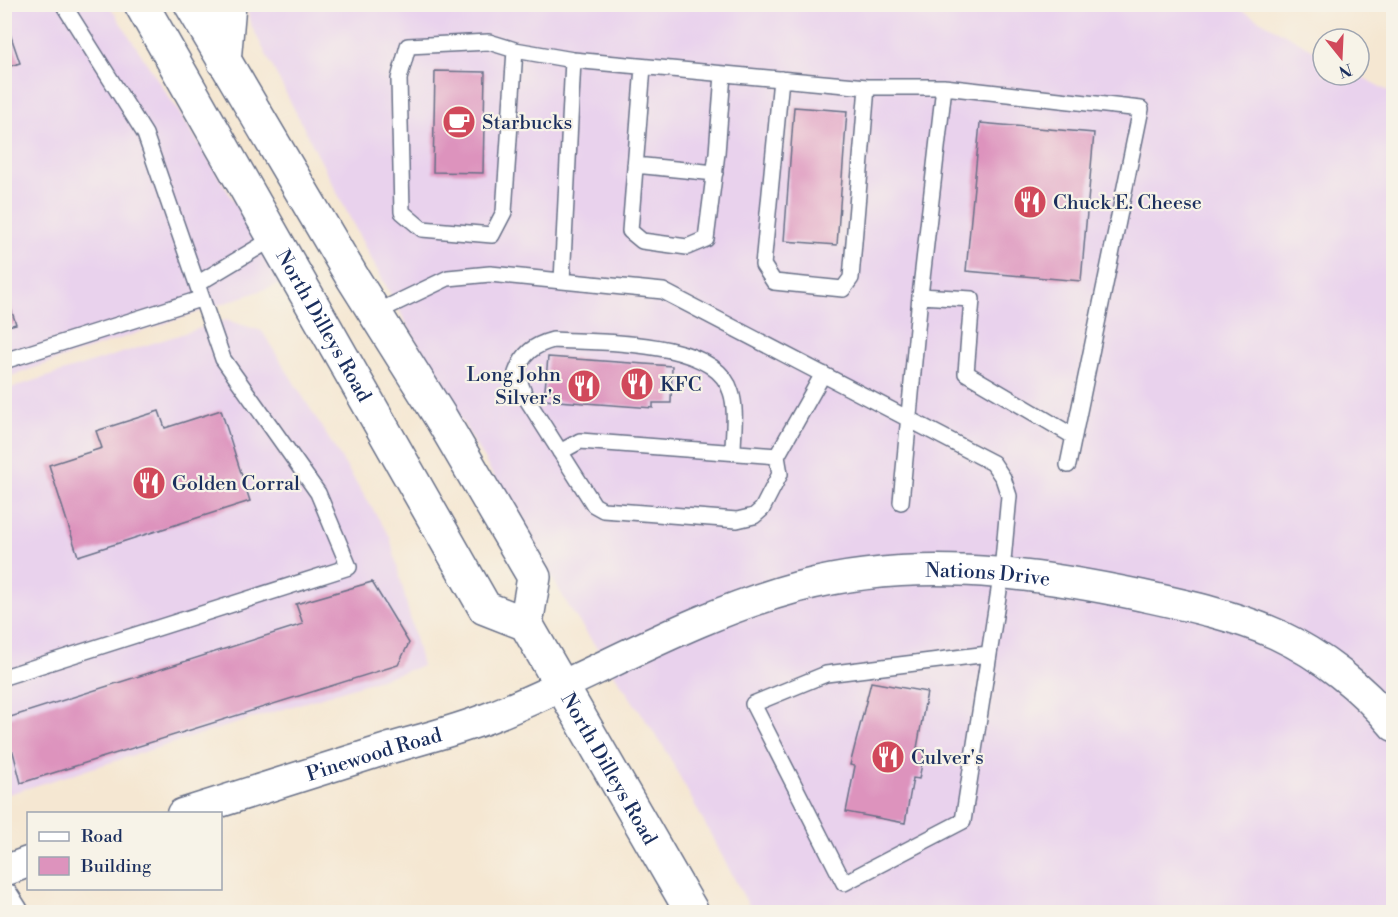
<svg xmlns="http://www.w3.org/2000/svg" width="1398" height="917" viewBox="0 0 1398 917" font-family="'Libre Bodoni',serif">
  <rect width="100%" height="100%" fill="#f7f3e8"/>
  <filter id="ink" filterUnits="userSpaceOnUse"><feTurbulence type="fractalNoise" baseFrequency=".0167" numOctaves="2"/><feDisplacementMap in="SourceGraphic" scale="12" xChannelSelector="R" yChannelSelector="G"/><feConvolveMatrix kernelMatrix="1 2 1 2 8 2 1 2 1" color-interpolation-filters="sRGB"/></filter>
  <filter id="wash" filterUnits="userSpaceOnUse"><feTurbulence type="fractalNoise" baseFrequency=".008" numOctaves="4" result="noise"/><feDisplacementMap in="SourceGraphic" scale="24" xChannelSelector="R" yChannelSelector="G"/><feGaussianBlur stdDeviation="1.35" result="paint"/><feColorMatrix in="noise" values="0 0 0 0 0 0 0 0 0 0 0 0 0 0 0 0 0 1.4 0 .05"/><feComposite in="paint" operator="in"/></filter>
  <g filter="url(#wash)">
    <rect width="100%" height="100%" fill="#f5e7d2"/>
    <path fill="#e9d2ed" d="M4,5H109L195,137L283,283L5,378Z
      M246,5H1232L1323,55V75H1359L1393,94V912H752L665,749L569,607L422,352L369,255L250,23Z
      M226,320L262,331L390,537L422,666L5,795V390Z"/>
    <g id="blocks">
      <path fill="#dd93bd" d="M4,16L20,63L4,68Z
        M435,71L485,72L483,173L433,172Z
        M794,107L847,111L837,245L784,241Z
        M980,123L1094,133L1081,281L966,271Z
        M4,288L16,324L4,327Z
        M548,357L672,366L671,403H653V408L544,400Z
        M221,410L250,501L78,556L49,465L102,448L96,431L159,411L165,428Z
        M372,582L409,643L398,665L21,783L13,752L4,755V719L303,624L296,604Z
        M871,682L927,692L917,748L925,749L919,779L913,778L905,823L846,812L855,766L850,765Z"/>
    </g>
  </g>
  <g filter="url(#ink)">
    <use href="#blocks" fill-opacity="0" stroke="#676f87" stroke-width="1.5"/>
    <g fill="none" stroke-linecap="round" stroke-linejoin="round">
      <defs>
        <path id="service" d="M515,50L504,212L492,235L422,229L402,212L399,79L408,46L489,42L515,50L573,60L867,87H944L1141,109L1068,465
          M643,67L630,231L642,241L687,247L706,239L717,153L723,74
          M781,79L763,265L774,282L843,289L851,278L867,87
          M635,165L715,173
          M562,281L573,60
          M197,284L274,238
          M920,296L972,299L966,373L1073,436
          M375,313L448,278L490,274L663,291L993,463L1003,478L1009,496L1002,571L963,821L844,883L753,704L826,674L988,654
          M4,361L200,299
          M560,452L580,441L777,456
          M733,452C733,433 737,410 731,392C715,338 599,343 553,340C534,345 523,353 516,373L526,398L594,505L603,510L737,520L754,516L762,509L780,474L777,456L823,374
          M901,502L920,296L944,87
          M4,677L349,567L318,493L223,359L145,134L63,4"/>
        <g id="minor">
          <path id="s1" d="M182,814C250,792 319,771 387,749C422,739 459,730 493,716C595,675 690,616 798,587C912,557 1025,571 1139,595C1185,605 1233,615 1276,634C1321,655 1363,688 1394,726"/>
          <path d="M4,871L28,862"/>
          <path d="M4,898L13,912"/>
        </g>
        <g id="tertiary">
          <path id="s2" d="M141,4L485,608L526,624L692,912"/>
          <path d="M191,4L351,275L441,418L534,577L526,624"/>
        </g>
        <path id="primary" d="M224,62L229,4"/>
      </defs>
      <use href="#service" stroke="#676f87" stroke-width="18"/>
      <use href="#minor" stroke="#676f87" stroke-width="33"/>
      <use href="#tertiary" stroke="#676f87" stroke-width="36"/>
      <use href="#primary" stroke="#676f87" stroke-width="36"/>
      <use href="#service" stroke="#fff" stroke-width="15"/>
      <use href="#minor" stroke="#fff" stroke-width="30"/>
      <use href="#tertiary" stroke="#fff" stroke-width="33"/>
      <use href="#primary" stroke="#fff" stroke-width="33"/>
    </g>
  </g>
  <defs>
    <symbol id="cafe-disc" viewBox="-11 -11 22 22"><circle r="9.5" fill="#d1495b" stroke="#f7f3e8"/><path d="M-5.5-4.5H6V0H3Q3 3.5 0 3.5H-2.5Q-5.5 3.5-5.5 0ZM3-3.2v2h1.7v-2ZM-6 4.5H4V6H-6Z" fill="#fff"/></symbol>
    <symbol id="restaurant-disc" viewBox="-11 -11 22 22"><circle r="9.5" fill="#d1495b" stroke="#f7f3e8"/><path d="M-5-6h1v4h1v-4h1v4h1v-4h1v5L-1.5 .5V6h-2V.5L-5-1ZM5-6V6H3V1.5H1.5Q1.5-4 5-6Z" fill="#fff"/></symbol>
  </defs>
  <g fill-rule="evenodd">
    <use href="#cafe-disc" x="440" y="103" width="38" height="38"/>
    <use href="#restaurant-disc" x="1011" y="183" width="38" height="38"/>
    <use href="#restaurant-disc" x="618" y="365" width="38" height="38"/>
    <use href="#restaurant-disc" x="565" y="367" width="38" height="38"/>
    <use href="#restaurant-disc" x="130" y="464" width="38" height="38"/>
    <use href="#restaurant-disc" x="869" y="738" width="38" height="38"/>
  </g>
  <g text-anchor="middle" stroke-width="4.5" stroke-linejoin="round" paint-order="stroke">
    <g font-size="20" fill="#1b2f5e" stroke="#f7f3e8" text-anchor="start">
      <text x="482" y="129">Starbucks</text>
      <text x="1053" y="209">Chuck E. Cheese</text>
      <text x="561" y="381" text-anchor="end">Long John<tspan x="561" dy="23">Silver's</tspan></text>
      <text x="660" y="391">KFC</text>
      <text x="172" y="490">Golden Corral</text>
      <text x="911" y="764">Culver's</text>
    </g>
    <g font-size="20" fill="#1b2f5e" stroke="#f7f3e8">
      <text dy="7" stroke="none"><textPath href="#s2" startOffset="370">North Dilleys Road</textPath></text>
      <text dy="7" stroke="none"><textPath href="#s1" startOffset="849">Nations Drive</textPath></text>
      <text dy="7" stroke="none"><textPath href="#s1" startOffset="201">Pinewood Road</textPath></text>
      <text dy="7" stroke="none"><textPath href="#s2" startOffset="906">North Dilleys Road</textPath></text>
    </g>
  </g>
  <rect width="1398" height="917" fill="none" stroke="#f7f3e8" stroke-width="24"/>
  <rect x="27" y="812" width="195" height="78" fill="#f7f3e8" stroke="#9fa5b1" stroke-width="1.5"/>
  <rect x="39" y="832" width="30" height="9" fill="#ffffff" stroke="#9fa5b1" stroke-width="1.5"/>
  <text x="81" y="842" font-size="18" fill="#1b2f5e">Road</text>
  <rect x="39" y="857" width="30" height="18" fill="#dd93bd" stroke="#9fa5b1" stroke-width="1.5"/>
  <text x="81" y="872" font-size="18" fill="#1b2f5e">Building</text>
  <g transform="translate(1341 57) rotate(162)"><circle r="28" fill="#f7f3e8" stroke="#9fa5b1" stroke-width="1.5"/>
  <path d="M0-4.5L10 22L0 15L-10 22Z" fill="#d1495b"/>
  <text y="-9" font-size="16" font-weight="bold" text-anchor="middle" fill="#1b2f5e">N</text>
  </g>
</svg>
